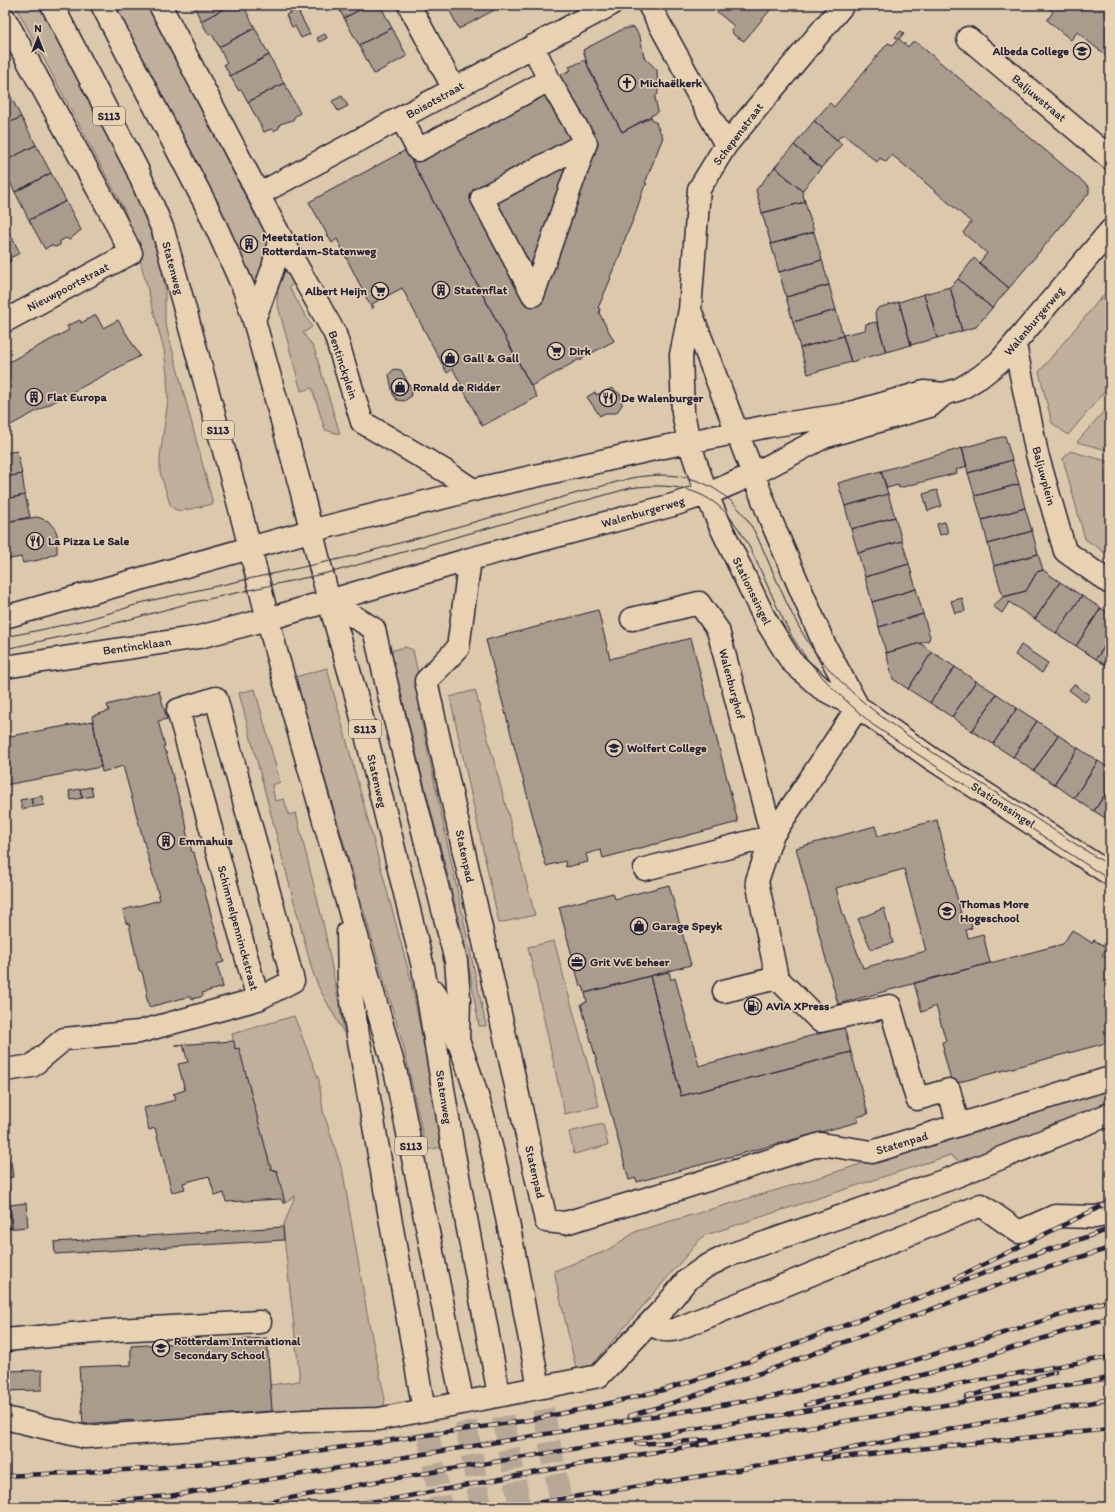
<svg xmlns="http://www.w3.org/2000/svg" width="1115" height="1512" viewBox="0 0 1115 1512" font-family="Itim,sans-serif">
  <rect width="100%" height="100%" fill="#dcc8ab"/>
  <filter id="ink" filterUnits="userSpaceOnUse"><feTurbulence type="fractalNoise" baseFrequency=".025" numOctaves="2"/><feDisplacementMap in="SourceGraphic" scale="8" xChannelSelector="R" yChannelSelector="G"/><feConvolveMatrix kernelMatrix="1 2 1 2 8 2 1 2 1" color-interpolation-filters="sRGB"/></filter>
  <g filter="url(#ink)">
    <path fill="#c0af9a" stroke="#71686a" d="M15,5H42L115,140L145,213L161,266L165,288V322L213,504L181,511L174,509L170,504L160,472V457L168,400L167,374L164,350L133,234L124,209Z
      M108,5H148L258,221L267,218L273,247L253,290Z
      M288,263L298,281L289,287L312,327L303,333L314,348L340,434L325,430L312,388L301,391L277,302L278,284Z
      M1110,287V385L1068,435L1052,423L1039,372Z
      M1110,404V451L1077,442Z
      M1070,451L1110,462V556L1085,539L1063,459Z
      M405,647L413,650L425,706L419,709L486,1026H479L464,939L390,651Z
      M327,668L411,980L443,1147L426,1150L404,1048L295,677Z
      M255,689L280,782L272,785L275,801L284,799L289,815L296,813L324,927L345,1035L319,988L312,970L239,693Z
      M475,690L535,915L499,923L450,697Z
      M554,941L599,1106L565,1114L528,947Z
      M294,1016L319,1080L323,1111L343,1173L367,1313L385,1399L383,1413L272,1411L270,1385L300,1381L283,1227L295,1196L285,1203L277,1171L271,1169L239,1049H235L232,1034Z
      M1110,1084V1107L965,1165L950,1155L703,1236L588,1370L577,1373L554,1271L606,1251L637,1231L814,1179Z
      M603,1124L608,1145L574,1154L569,1132Z"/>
    <path fill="#aa9c8d" stroke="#22223b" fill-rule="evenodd" d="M196,5H231L201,21L195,8L197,7Z
      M231,5H243L255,28L219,47L212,34L209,35L201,21Z
      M337,5H369L344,18Z
      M369,5H380L392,28L359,45L344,18Z
      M447,5H494L496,9L459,29Z
      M720,5H766L771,9L744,41L734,35L731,30L734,26L716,11Z
      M1045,5H1110V59L1077,32L1071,40L1047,20L1053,12Z
      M297,9L310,34L301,38L295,26L292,27L286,15Z
      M634,27L640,37L644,57L657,70L658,94L655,97L658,112L622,132L590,72L583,50L623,29Z
      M255,28L269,55L230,76L224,64L227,63L219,47Z
      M392,28L407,56L374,74L359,45Z
      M901,31L904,33L899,39L908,47L912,42H916L1089,187V193L1009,288L979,263L987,253L963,233L971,222L920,178L892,155L886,162L880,158L877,162L843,134L837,140L814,121L830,103L834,107L888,43L893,45L898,39L895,37Z
      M325,34L327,38L319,42L317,38Z
      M269,55L284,83L248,102L241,89L239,91L230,76Z
      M585,60L622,132L651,117L653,121L657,123L656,124L663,137L645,183L647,184L644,187L635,215L622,246V250L610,277L611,278L598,308L600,309L599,313L614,341L584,357L581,361L580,359L562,369L563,370L559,371L531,386L406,150L471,115L480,131L500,120L492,104L554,78L571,70L569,67L574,65Z
      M284,83L300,113L294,117L293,120L280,124L279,128L274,131L271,129L264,132L248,102Z
      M7,89L21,117L5,125V90Z
      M342,96L348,106L338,111L332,101Z
      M21,117L36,145L5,161V125Z
      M814,121L842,144L821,168L794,145Z
      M36,145L51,173L15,192L5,173V161Z
      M794,145L821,168L802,191L775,167Z
      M406,150L537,397L482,426L453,369L447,373L402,288L372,304L374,307L372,309L337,239L332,243L309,202Z
      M775,167L802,191L805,202L762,213L756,190Z
      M51,173L66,201L29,220L15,192Z
      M66,201L81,230L69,240L66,238L60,241V245L55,247L51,245L45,249L29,220Z
      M805,202L814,232L771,244L762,213Z
      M9,232L20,253L10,258L11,261L6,263L5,234Z
      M814,232L822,260L779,272L771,244Z
      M250,236L257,248L248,253L241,240Z
      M974,258L1009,288L992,308L958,279Z
      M822,260L829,285L786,297L779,272Z
      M958,279L992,308L976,327L962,331L950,287Z
      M829,285L836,310L793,322L786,297Z
      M950,287L962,331L937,338L924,294Z
      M924,294L937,338L911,345L899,302Z
      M899,302L911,345L886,352L875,313L878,308Z
      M836,310L843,336L800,348L793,322Z
      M96,315L103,328L118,320L140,356L5,428V364L69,330L67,326L80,320L81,323Z
      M877,322L886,352L851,362L843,335L865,330L866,324Z
      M843,336L851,362L808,374L800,348Z
      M394,369L401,370L412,390L410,397L404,401L397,400L393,394L389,375Z
      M612,388L621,395L622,405L616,413H605L600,416L587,397L595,392L596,395Z
      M1005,436L1012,460L968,473L962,448Z
      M962,448L967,466L956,470L957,473L899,488L898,485L887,488L881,471Z
      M17,451L22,474L5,477V453Z
      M1012,460L1019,484L975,496L968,473Z
      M881,471L888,494L845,506L838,483Z
      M22,474L25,495L5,499V477Z
      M1019,484L1025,508L982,520L975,496Z
      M937,490L942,506L928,511L923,494Z
      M888,494L895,517L851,529L845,506Z
      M25,495L30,517L5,522V499Z
      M1025,508L1032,531L988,544L982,520Z
      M37,517L48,521L55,529L57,534V553L39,560L23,563L21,557L5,560V522Z
      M895,517L902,541L858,553L851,529Z
      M945,522L948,533L940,535L937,524Z
      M1032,531L1038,554L994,566L988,544Z
      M902,541L909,564L865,577L858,553Z
      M1038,554L1043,570L1037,572L1026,591L1003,597L994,566Z
      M909,564L916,589L872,602L865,577Z
      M1043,570L1060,582L1035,619L1009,602L1002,613L993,606L1003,597L1026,591L1037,572Z
      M1060,582L1082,596L1056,633L1035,619Z
      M916,589L923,614L879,627L872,602Z
      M1082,596L1101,608L1076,646L1056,633Z
      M962,598L965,611L955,613L951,601Z
      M1101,608L1110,614V638L1096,659L1076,646Z
      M598,610L610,659L691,638L738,822L603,858L601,850L586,854L588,862L566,867L565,861L546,866L486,640L540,626L541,624L543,625Z
      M923,614L930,637L928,641L886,653L879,627Z
      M1110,638V668L1096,659Z
      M920,643L932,652L908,689L893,679L886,653Z
      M1021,645L1048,663L1042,673L1015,655Z
      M932,652L955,667L930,703L908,689Z
      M955,667L976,681L952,717L930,703Z
      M976,681L997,694L972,731L952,717Z
      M1074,684L1090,696L1085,702L1069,690Z
      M159,691L167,719L158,721L165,746H163L165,752H166L187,828L186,831L192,852L194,853L224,962L217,964L223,987L202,993L203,996L200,997L192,999L191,996L149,1007L146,995L147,992L142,972L139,970L129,924L126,923L123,910L160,900L123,766L102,772L92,716L109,711L107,705Z
      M997,694L1017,708L993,744L972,731Z
      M1017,708L1037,721L1013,757L993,744Z
      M93,721L101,767L5,785V737Z
      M1037,721L1058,735L1034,771L1013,757Z
      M1058,735L1078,748L1054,784L1034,771Z
      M1078,748L1098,761L1074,798L1054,784Z
      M1098,761L1110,769V787L1094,811L1074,798Z
      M91,787L93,796L82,798L80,789Z
      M1110,787V821L1094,811Z
      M80,789L82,798L71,800L69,791Z
      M42,796L44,805L33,807L31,798Z
      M31,798L33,807L22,809L20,800Z
      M937,820L963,921L970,919L972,928L966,930L968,938L983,934L990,963L838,1004L796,848L875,826L878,836ZM904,869L926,951L863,968L842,911L836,888Z
      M669,885L691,965L585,993L583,985L580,986L559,907L613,893L615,899Z
      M884,908L893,943L871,949L858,919Z
      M1072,930L1092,943L1094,940L1107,948L1102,955L1110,960V1042L952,1084L943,1050H944L942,1042L946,1041L936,1006L922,1012L914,983L1063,944Z
      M669,972L671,980L675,978L699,1066L844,1027L851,1052L681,1096L650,976Z
      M650,976L681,1096L851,1052L868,1114L857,1117L858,1122L637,1182L636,1178L629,1180L581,1004L587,1002L585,993Z
      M234,1041L235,1049L239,1048L271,1169L277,1171L285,1203H283L281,1199L226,1202L224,1193L215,1196L209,1176L183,1183L185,1189L172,1192L155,1128L149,1130L144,1108L176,1100L175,1095L173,1094L185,1090L178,1064L188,1062L183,1045H175Z
      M5,1161H11L13,1177L8,1178L12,1228H5Z
      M26,1203L28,1227L5,1229L12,1228L10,1205Z
      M283,1227L284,1240L55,1254L54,1242Z
      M267,1338L272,1411L204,1416V1421L134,1426V1420L83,1424L79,1367L131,1365V1346Z
      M42,1370V1390L5,1391V1371Z"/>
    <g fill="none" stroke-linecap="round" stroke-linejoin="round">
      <path stroke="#b7a795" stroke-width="22" stroke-dasharray="22 11" stroke-linecap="butt" d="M537,1377L562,1507
        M497,1384L520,1507
        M460,1390L481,1507
        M422,1399L441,1507"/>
      <defs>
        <path id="minor" d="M160,5L280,236L335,334L362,422L445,471L473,490
          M409,5L454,89
          M649,5L726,145
          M843,5L726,145L699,189L690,310L681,355L683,413L689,442L706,493L719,523L765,619L791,661L821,688L864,711L932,759L1110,874
          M5,19L113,217L131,253L5,321
          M968,38L1110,158
          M533,46L549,80L586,143L533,295L482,198L586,143
          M402,119L418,150L549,80
          M259,194L610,5
          M690,310L770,518L824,644L858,707
          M254,320L273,268L280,236
          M1015,345L1037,454L1065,551L1110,583
          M470,559L458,648L426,681L546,1221L565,1223L679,1189L821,1144L872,1152L1110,1078
          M329,601L374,629L393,712L456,961L459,998L458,1042
          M5,617L310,531L473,490L659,448L769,426L843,415L924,392L944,394L960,389L980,377L999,362L1110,231
          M632,619L699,603L718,630L772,836L757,881L777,978L724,991
          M5,667L199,637L268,619L470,559L673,505L717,490L752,475L824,437L930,406L944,394
          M645,869L772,836L858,707
          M777,978L820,1021L890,1006L917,1099L949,1090L958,1125
          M5,1070L32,1066L64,1039L139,1032L258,999L293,981L216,698L178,710L258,999
          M651,1322C658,1330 666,1332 677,1329L981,1205L1019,1232L1055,1216L1095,1217L1110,1214
          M5,1340L117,1330L260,1322
          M5,1418L85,1437L304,1421L379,1419L599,1376L664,1308L687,1280L705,1267L727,1256L949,1179L1110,1114"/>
        <path id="major" d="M52,5L137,169L163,230L239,505L277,655L396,1074L460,1390
          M102,5L207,207L244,289L254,320L301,489L329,601L358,702L423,967L453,1149L497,1384
          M348,932L349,984L422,1399
          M434,991C442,1008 452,1025 459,1043C500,1150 515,1265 537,1377"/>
      </defs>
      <use href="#minor" stroke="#22223b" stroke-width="25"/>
      <use href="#major" stroke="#22223b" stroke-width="25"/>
      <use href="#minor" stroke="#e8d2b2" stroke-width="22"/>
      <use href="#major" stroke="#e8d2b2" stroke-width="22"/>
      <path stroke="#22223b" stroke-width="1" d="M5,637C52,628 99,618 144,602L353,556L631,478C666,472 698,474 726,497C751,516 760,543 772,570C785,599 798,631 818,656C858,706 912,739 965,773C1013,804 1062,835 1110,866
        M5,649L83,632L190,603L336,571L630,488C735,473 745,543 783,619C787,627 791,636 796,643C816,675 845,700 873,725L1110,880"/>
      <defs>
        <path id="rail" d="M956,1278L1110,1202
          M966,1397L1055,1372
          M806,1405L953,1367L1110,1317
          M629,1416C792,1369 947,1297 1110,1248
          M636,1444L708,1440
          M822,1459L1110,1429
          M5,1476L144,1469L288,1455L524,1421L598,1406L663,1390L720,1372L1030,1256L1110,1229
          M36,1507L169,1496L776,1396L899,1365L1110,1300
          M221,1507L250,1502
          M244,1507L379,1481L834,1406L1110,1357
          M327,1507L393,1499L576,1465L1110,1378
          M512,1507L738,1470L1110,1399
          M1100,1507L1110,1504"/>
      </defs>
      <use href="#rail" stroke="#22223b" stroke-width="4.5"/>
      <use href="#rail" stroke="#e8d2b2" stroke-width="3" stroke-dasharray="9" stroke-linecap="butt"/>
    </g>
  </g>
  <defs>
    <symbol id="university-ring" viewBox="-11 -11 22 22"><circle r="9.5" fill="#e8d2b2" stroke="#22223b" stroke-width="1.5"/><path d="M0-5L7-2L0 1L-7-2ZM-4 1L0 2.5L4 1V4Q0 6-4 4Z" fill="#22223b"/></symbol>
    <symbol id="church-ring" viewBox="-11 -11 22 22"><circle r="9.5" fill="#e8d2b2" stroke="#22223b" stroke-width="1.5"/><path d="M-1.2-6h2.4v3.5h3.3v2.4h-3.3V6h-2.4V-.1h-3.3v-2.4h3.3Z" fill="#22223b"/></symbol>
    <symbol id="building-ring" viewBox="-11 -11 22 22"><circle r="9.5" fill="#e8d2b2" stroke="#22223b" stroke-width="1.5"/><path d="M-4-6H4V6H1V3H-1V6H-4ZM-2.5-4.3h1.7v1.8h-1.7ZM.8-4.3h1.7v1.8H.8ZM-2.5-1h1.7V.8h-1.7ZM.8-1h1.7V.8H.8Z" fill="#22223b"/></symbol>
    <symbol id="supermarket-ring" viewBox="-11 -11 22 22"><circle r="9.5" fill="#e8d2b2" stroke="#22223b" stroke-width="1.5"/><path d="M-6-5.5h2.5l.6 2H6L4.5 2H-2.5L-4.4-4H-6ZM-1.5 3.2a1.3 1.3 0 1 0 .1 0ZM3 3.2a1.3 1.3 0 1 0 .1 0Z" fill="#22223b"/></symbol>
    <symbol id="shop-ring" viewBox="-11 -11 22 22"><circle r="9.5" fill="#e8d2b2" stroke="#22223b" stroke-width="1.5"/><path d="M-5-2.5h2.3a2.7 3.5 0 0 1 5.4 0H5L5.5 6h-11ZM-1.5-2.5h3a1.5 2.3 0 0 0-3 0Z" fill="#22223b"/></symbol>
    <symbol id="restaurant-ring" viewBox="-11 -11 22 22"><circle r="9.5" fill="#e8d2b2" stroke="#22223b" stroke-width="1.5"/><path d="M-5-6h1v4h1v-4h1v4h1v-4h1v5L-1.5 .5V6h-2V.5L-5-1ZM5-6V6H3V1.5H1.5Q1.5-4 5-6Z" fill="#22223b"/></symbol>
    <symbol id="school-ring" viewBox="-11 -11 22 22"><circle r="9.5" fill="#e8d2b2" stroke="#22223b" stroke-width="1.5"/><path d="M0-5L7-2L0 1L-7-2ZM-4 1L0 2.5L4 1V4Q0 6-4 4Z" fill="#22223b"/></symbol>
    <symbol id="office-ring" viewBox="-11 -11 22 22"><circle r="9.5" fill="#e8d2b2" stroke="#22223b" stroke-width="1.5"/><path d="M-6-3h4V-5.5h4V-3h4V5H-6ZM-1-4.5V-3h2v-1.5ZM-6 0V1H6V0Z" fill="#22223b"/></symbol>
    <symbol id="fuel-ring" viewBox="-11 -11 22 22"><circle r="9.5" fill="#e8d2b2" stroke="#22223b" stroke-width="1.5"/><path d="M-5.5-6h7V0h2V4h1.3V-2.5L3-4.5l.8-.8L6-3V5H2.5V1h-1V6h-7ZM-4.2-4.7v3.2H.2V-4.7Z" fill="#22223b"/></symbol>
  </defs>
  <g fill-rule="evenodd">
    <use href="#university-ring" x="1072" y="41" width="20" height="20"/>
    <use href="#church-ring" x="617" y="73" width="20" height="20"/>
    <use href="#building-ring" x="239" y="234" width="20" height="20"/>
    <use href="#building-ring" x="431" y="280" width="20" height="20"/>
    <use href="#supermarket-ring" x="370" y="281" width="20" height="20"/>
    <use href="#supermarket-ring" x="546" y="341" width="20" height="20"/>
    <use href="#shop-ring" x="440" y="348" width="20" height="20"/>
    <use href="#shop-ring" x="390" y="377" width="20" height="20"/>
    <use href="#building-ring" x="24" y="387" width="20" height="20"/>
    <use href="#restaurant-ring" x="598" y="388" width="20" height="20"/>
    <use href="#restaurant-ring" x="25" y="531" width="20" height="20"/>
    <use href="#school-ring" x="604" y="738" width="20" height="20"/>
    <use href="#building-ring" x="156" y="831" width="20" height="20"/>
    <use href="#university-ring" x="937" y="901" width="20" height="20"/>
    <use href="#shop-ring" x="629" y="916" width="20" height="20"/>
    <use href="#office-ring" x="567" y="952" width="20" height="20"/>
    <use href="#fuel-ring" x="743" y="996" width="20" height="20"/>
    <use href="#school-ring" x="151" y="1338" width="20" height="20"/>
  </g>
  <g text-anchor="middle" stroke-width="3" stroke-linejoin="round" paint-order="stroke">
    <g fill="#e8d2b2" stroke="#5d575f" stroke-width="1">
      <rect x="93" y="107" width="32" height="18" rx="3"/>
      <rect x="202" y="421" width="32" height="18" rx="3"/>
      <rect x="349" y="720" width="32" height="18" rx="3"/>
      <rect x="395" y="1137" width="32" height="18" rx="3"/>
    </g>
    <g font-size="11" font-weight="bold" fill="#22223b">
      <text x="109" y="120">S113</text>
      <text x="218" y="434">S113</text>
      <text x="365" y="733">S113</text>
      <text x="411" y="1150">S113</text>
    </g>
    <g font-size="12" font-weight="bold" fill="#22223b" stroke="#e8d2b2" text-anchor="start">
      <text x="1069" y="55" text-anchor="end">Albeda College</text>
      <text x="640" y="87">Michaëlkerk</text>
      <text x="262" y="241">Meetstation<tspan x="262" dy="14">Rotterdam-Statenweg</tspan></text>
      <text x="454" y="294">Statenflat</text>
      <text x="367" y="295" text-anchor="end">Albert Heijn</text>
      <text x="569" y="355">Dirk</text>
      <text x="463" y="362">Gall &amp; Gall</text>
      <text x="413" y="391">Ronald de Ridder</text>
      <text x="47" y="401">Flat Europa</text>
      <text x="621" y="402">De Walenburger</text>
      <text x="48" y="545">La Pizza Le Sale</text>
      <text x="627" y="752">Wolfert College</text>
      <text x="179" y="845">Emmahuis</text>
      <text x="960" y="908">Thomas More<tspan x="960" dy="14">Hogeschool</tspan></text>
      <text x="652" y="930">Garage Speyk</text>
      <text x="590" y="966">Grit VvE beheer</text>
      <text x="766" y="1010">AVIA XPress</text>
      <text x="174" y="1345">Rotterdam International<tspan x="174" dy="14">Secondary School</tspan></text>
    </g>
    <g font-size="12" fill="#22223b" stroke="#e8d2b2">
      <text transform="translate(1039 98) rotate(40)" y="4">Baljuwstraat</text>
      <text transform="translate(435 100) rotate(-29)" y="4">Boisotstraat</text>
      <text transform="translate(738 134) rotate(-53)" y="4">Schepenstraat</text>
      <text transform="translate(173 268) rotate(75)" y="4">Statenweg</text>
      <text transform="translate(68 287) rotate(-28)" y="4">Nieuwpoortstraat</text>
      <text transform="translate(1034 321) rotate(-50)" y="4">Walenburgerweg</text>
      <text transform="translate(343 365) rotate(72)" y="4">Bentinckplein</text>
      <text transform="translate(1044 476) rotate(75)" y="4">Baljuwplein</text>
      <text transform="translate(643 512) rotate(-16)" y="4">Walenburgerweg</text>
      <text transform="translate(752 591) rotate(64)" y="4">Stationssingel</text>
      <text transform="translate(137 646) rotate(-8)" y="4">Bentincklaan</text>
      <text transform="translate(732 684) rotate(75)" y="4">Walenburghof</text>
      <text transform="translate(377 781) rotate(77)" y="4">Statenweg</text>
      <text transform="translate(1003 805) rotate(33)" y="4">Stationssingel</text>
      <text transform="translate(465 856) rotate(78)" y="4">Statenpad</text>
      <text transform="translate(238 928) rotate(75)" y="4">Schimmelpenninckstraat</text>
      <text transform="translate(444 1097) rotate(81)" y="4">Statenweg</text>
      <text transform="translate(902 1143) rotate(-17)" y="4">Statenpad</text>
      <text transform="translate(535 1172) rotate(77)" y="4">Statenpad</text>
    </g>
  </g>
  <rect width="1115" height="1512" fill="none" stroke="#e8d2b2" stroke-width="20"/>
  <rect x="10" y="10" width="1095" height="1492" fill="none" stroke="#22223b" stroke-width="1.5" filter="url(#ink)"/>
  <g transform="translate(38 38)" stroke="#e8d2b2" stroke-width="3" paint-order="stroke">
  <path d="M0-3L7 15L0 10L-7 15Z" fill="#22223b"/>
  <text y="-6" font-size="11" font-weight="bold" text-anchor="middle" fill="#22223b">N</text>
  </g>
</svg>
